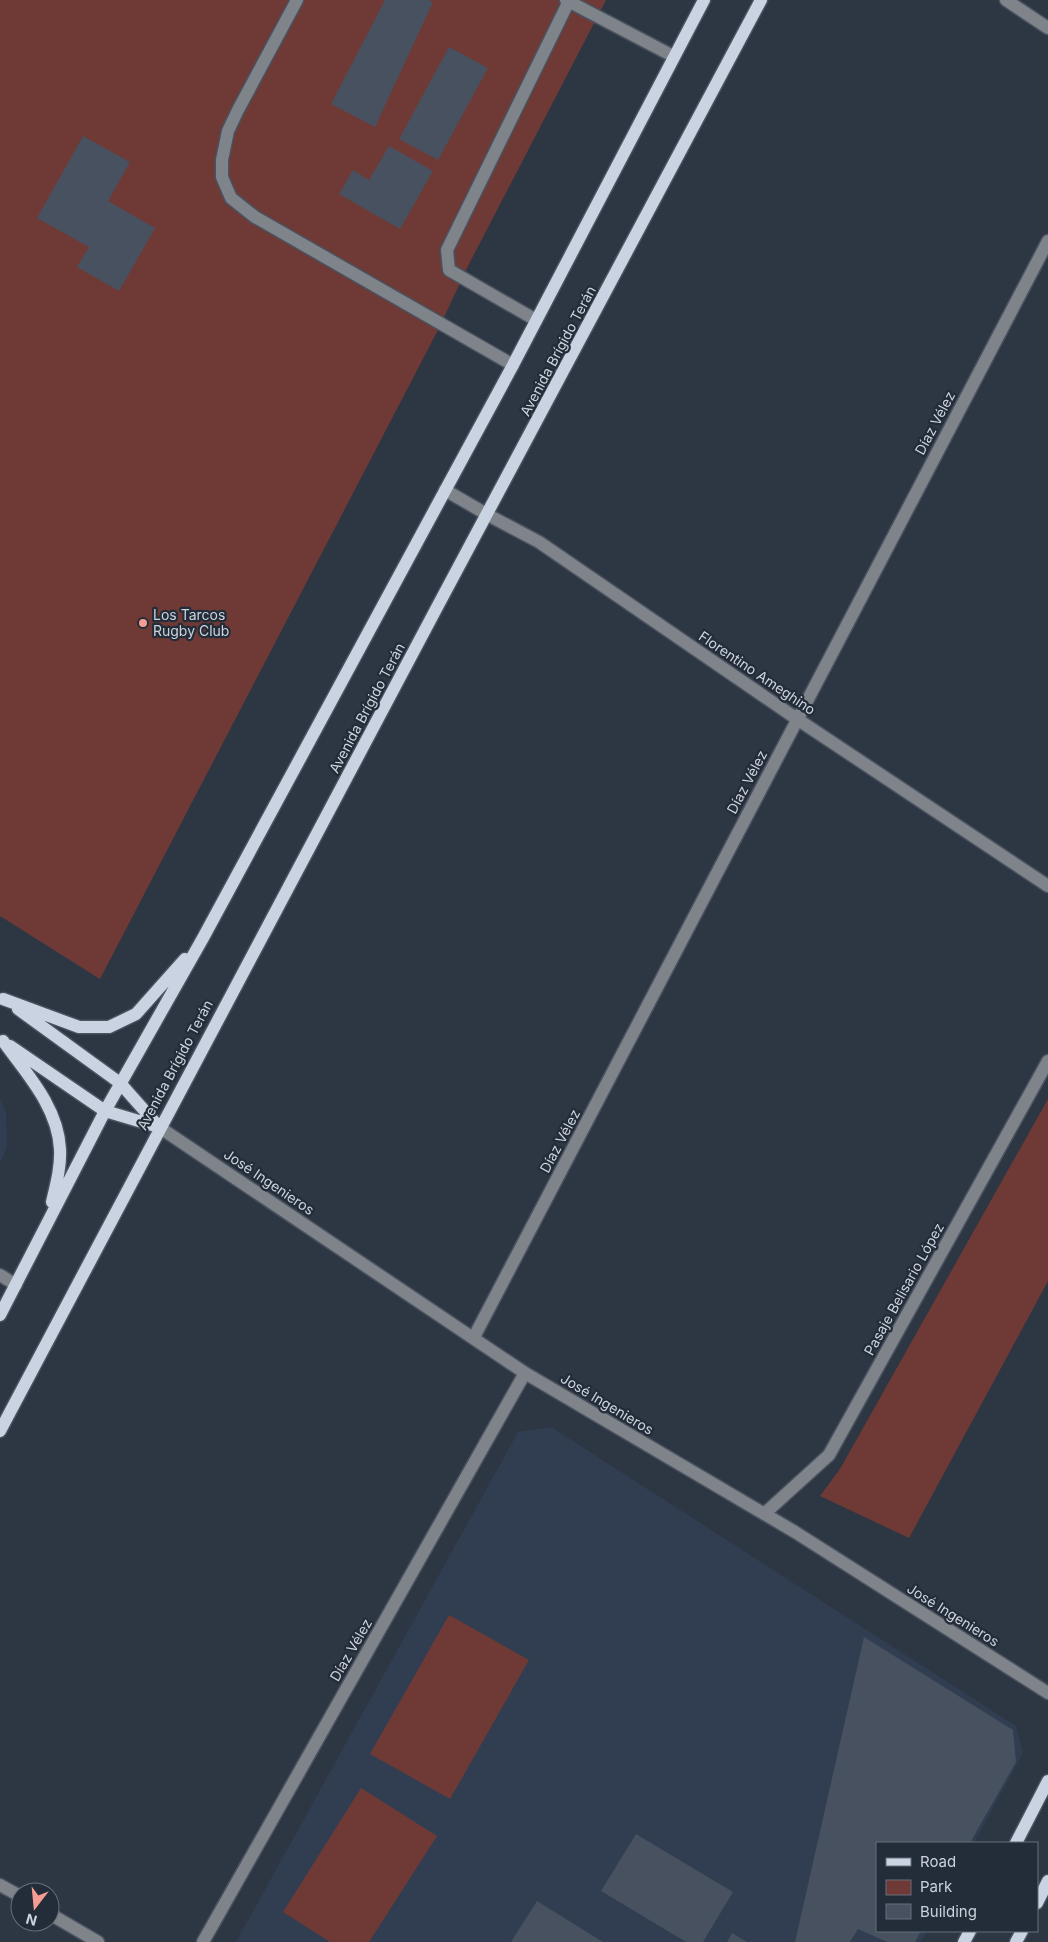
<svg xmlns="http://www.w3.org/2000/svg" width="1048" height="1942" viewBox="0 0 1048 1942" font-family="Inter,sans-serif">
  <rect width="100%" height="100%" fill="#2d3643"/>
  <path fill="#313e51" d="M0,1099L6,1113L7,1147L0,1163Z
    M551,1427L1016,1726L1023,1753L974,1843H877V1931H927L921,1942H236L518,1432Z"/>
  <path fill="#6f3a36" d="M0,0H606L468,266L438,330L100,979L0,916Z
    M1048,1099V1281L909,1538L820,1496L840,1469Z
    M449,1615L529,1660L450,1799L370,1754Z
    M361,1788L437,1836L369,1942H330L283,1912Z"/>
  <path fill="#47515f" d="M385,0H428L433,2L375,127L331,104Z
    M449,47L488,68L438,160L399,139Z
    M83,136L130,162L108,201L155,228L119,291L77,267L89,247L37,218Z
    M389,146L433,171L400,229L339,194L353,170L369,180Z
    M864,1637L1013,1730L1016,1762L970,1843H877V1931H921L915,1942H887L858,1929L850,1942H795Z
    M636,1834L733,1892L703,1942H686L601,1891Z
    M537,1901L603,1942H511Z
    M732,1933L747,1942H727Z"/>
  <g fill="none" stroke-linecap="round" stroke-linejoin="round">
    <defs>
      <path id="minor" d="M297,0L238,110L228,131L222,160V177L231,198L255,217L513,365
        M566,0L673,56
        M1006,0L1048,28
        M536,320L449,270L447,250L569,1
        M445,490L488,515L539,542L797,719L1048,886
        M159,1127L525,1373L795,1532L1048,1693
        M0,1275L16,1285
        M474,1337L1048,241
        M764,1514L829,1455L1048,1061
        M0,1885L20,1896
        M50,1914L98,1942
        M203,1942L525,1373"/>
      <path id="major" d="M3,999L79,1027H109L136,1014L185,959
        M18,1009L120,1083L159,1127
        M3,1041C26,1073 58,1107 60,1149C61,1167 56,1185 52,1202
        M10,1046L105,1111L159,1127
        M0,1315L105,1111L203,938L513,365L704,0
        M0,1431C250,953 508,477 761,0
        M1016,1843L1048,1781
        M1037,1903L1048,1881
        M964,1942L970,1931
        M1016,1942L1022,1931"/>
    </defs>
    <use href="#minor" stroke="#4a525f" stroke-width="15"/>
    <use href="#major" stroke="#4a525f" stroke-width="15"/>
    <use href="#minor" stroke="#7f848b" stroke-width="12"/>
    <use href="#major" stroke="#c9d3e1" stroke-width="12"/>
  </g>
  <circle fill="#f59c94" stroke="#232c39" stroke-width="2" cx="143" cy="623" r="5"/>
  <g text-anchor="middle" stroke-width="4.5" stroke-linejoin="round" paint-order="stroke">
    <g font-size="14" fill="#cdd3dc" stroke="#232c39">
      <text transform="translate(558 351) rotate(-62)" y="5">Avenida Brígido Terán</text>
      <text transform="translate(935 423) rotate(-62)" y="5">Díaz Vélez</text>
      <text transform="translate(757 673) rotate(34)" y="5">Florentino Ameghino</text>
      <text transform="translate(367 708) rotate(-62)" y="5">Avenida Brígido Terán</text>
      <text transform="translate(747 782) rotate(-62)" y="5">Díaz Vélez</text>
      <text transform="translate(175 1065) rotate(-62)" y="5">Avenida Brígido Terán</text>
      <text transform="translate(560 1141) rotate(-62)" y="5">Díaz Vélez</text>
      <text transform="translate(269 1182) rotate(34)" y="5">José Ingenieros</text>
      <text transform="translate(904 1289) rotate(-61)" y="5">Pasaje Belisario López</text>
      <text transform="translate(607 1404) rotate(31)" y="5">José Ingenieros</text>
      <text transform="translate(953 1615) rotate(32)" y="5">José Ingenieros</text>
      <text transform="translate(351 1650) rotate(-60)" y="5">Díaz Vélez</text>
    </g>
    <g font-size="14" fill="#cdd3dc" stroke="#232c39" text-anchor="start">
      <text x="153" y="620">Los Tarcos<tspan x="153" dy="16">Rugby Club</tspan></text>
    </g>
  </g>
  <rect x="876" y="1842" width="162" height="90" fill="#232c39" stroke="#676f7a"/>
  <rect x="886" y="1858" width="25" height="8" fill="#c9d3e1" stroke="#676f7a"/>
  <text x="920" y="1867" font-size="15" fill="#cdd3dc">Road</text>
  <rect x="886" y="1880" width="25" height="15" fill="#6f3a36" stroke="#676f7a"/>
  <text x="920" y="1892" font-size="15" fill="#cdd3dc">Park</text>
  <rect x="886" y="1904" width="25" height="15" fill="#47515f" stroke="#676f7a"/>
  <text x="920" y="1917" font-size="15" fill="#cdd3dc">Building</text>
  <g transform="translate(35 1907) rotate(196)"><circle r="24" fill="#232c39" stroke="#676f7a"/>
  <path d="M0-4L9 19L0 12L-9 19Z" fill="#f59c94"/>
  <text y="-8" font-size="14" font-weight="bold" text-anchor="middle" fill="#cdd3dc">N</text>
  </g>
</svg>
